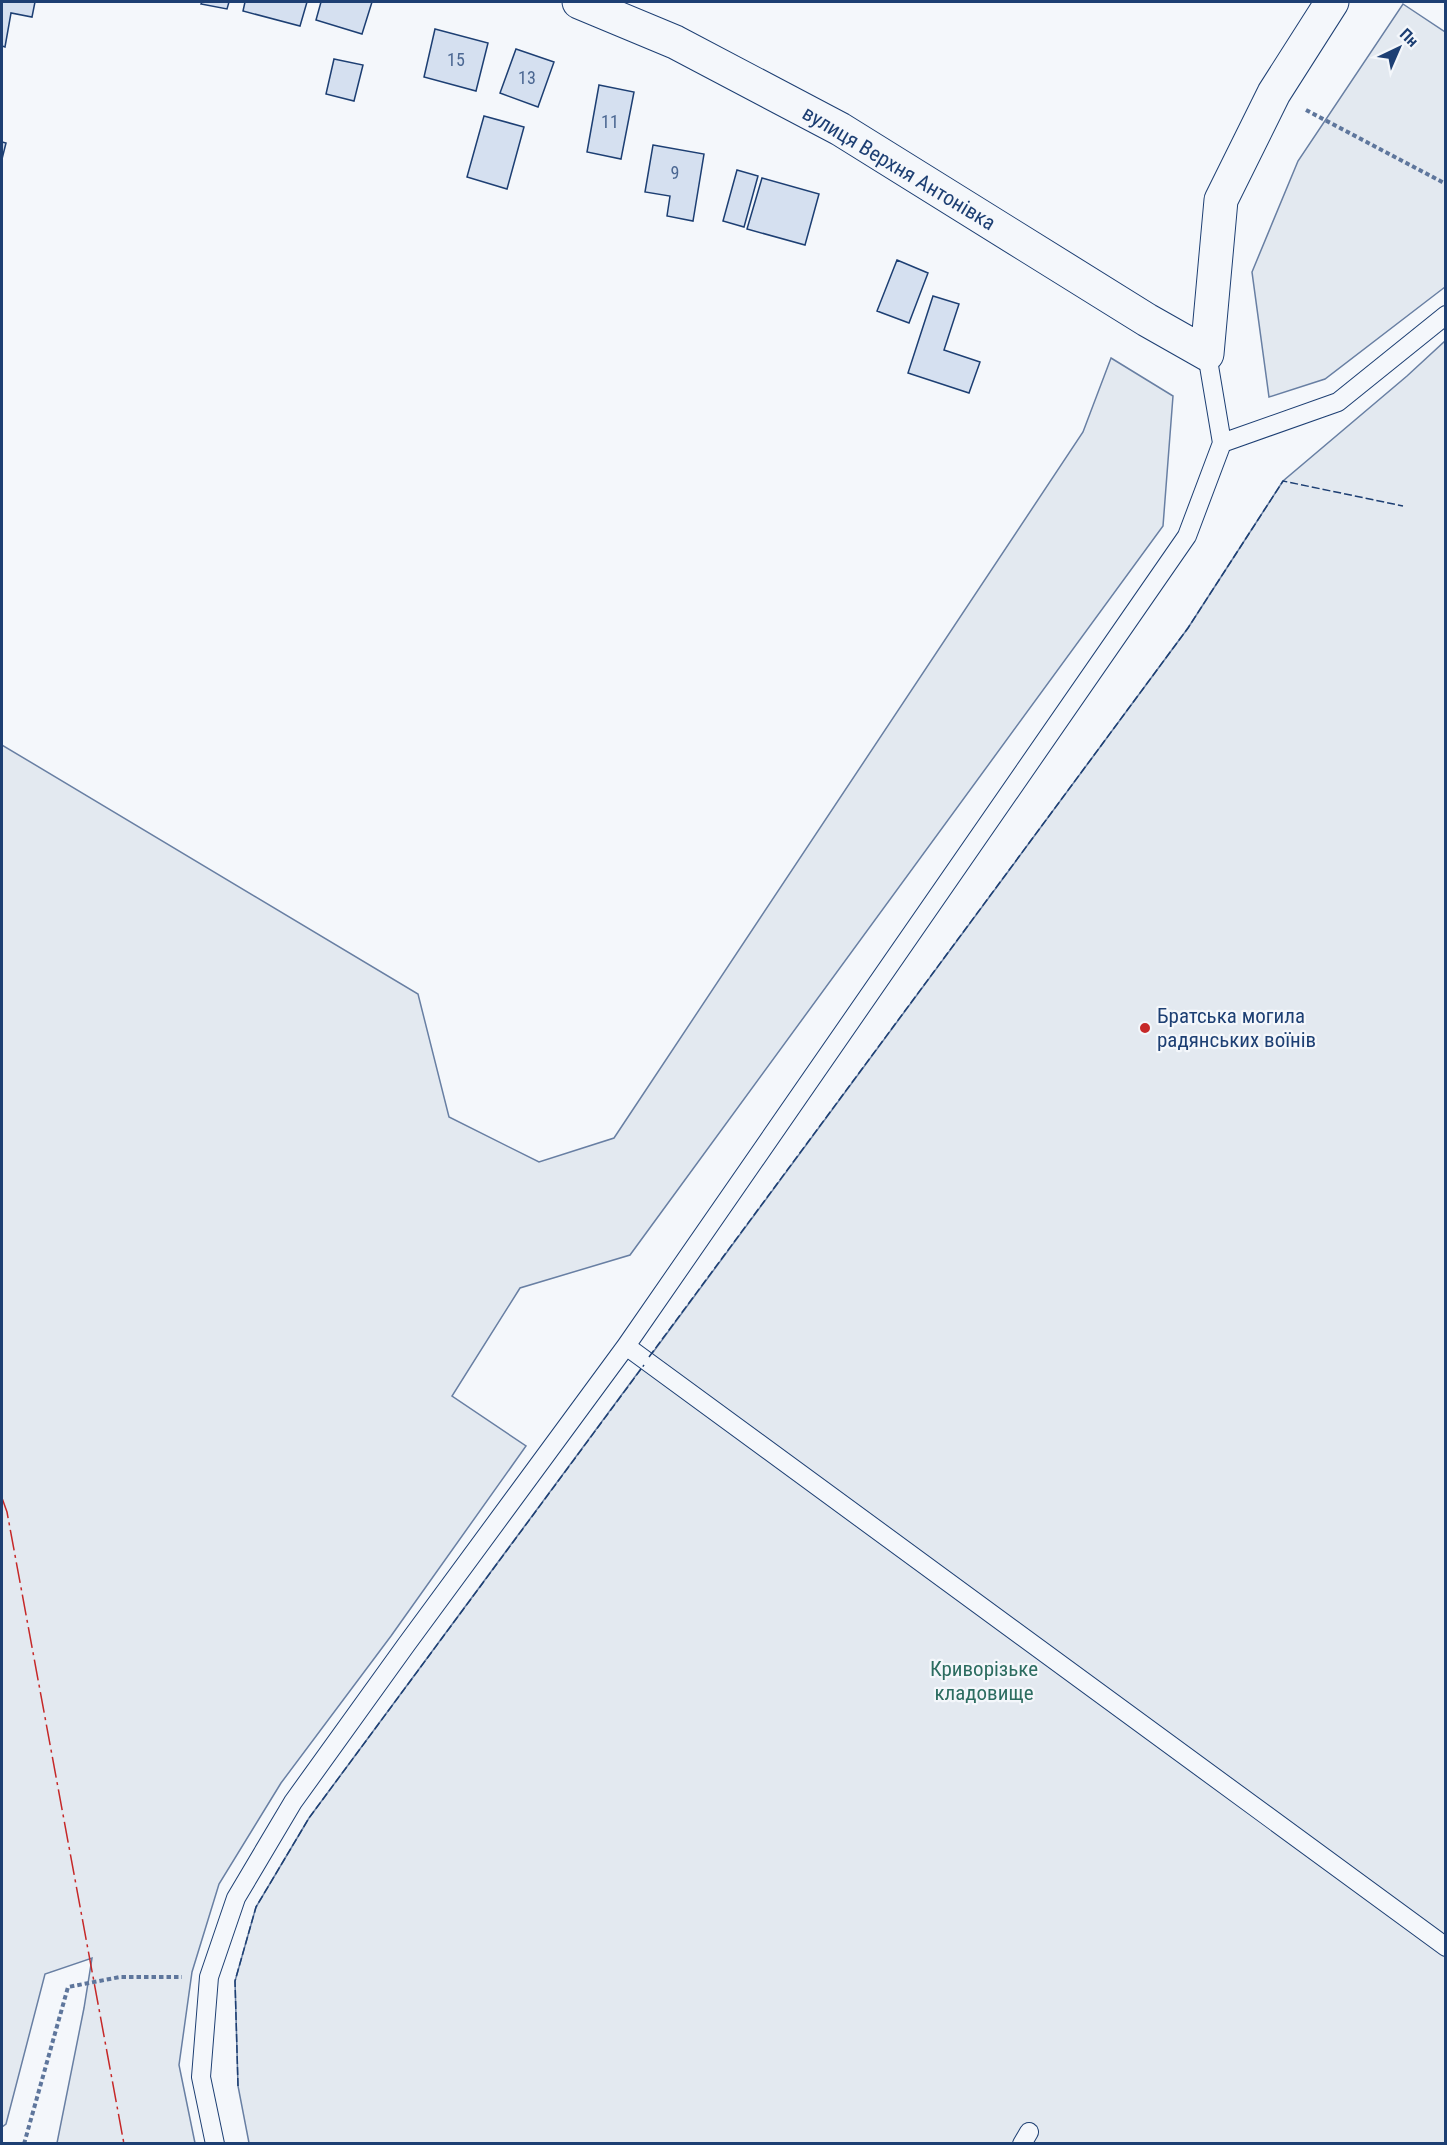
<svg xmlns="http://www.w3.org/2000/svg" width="1447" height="2145" viewBox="0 0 1447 2145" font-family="'Roboto Condensed',sans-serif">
  <rect width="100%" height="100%" fill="#f4f7fb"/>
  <path fill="#e3e9f0" stroke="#687fa3" stroke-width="1.5" d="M1403,4L1445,32V287L1325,379L1269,397L1252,272L1298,161Z
    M1445,341V2143H249L238,2086L235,1981L256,1907L309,1818L1188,628L1283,481L1407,376Z
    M1111,358L1173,396L1163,526L630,1255L520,1288L452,1396L526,1446L391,1636L281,1783L219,1884L192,1972L179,2065L195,2143H57L84,2008L92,1958L45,1974L6,2124L2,2127V745L418,994L449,1117L539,1162L614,1138L1083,432Z"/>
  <path fill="#d5e0f0" stroke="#1d3f73" stroke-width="1.5" d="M2,2H35L32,17L11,13L5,47L2,46Z
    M202,2H229L227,9L201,4Z
    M245,2H307L300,26L243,11Z
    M321,2H372L362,34L316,20Z
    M435,29L488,43L476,91L424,77Z
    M516,49L554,62L538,107L500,93Z
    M334,59L363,65L354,101L326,94Z
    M599,85L634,92L621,159L587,152Z
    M484,116L524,127L507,189L467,177Z
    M2,142L6,143L2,159Z
    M653,145L704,154L693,221L667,216L670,196L645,192Z
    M737,170L758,176L744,227L723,221Z
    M762,178L819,194L805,245L747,229Z
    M897,260L928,273L909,323L877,311Z
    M933,296L959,304L944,350L980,362L969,393L908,373Z"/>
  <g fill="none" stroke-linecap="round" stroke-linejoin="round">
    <defs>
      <path id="service" d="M1222,443L1338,402L1446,315
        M626,1346L1446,1947
        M215,2144L201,2077L209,1977L236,1898L293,1802L406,1645L626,1346L1187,536L1222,443L1207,354
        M1022,2144L1029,2132"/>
      <path id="minor" d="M579,2L675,42L840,129L1147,320L1207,354L1221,200L1274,93L1332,2"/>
    </defs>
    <use href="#service" stroke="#1d3f73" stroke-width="20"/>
    <use href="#minor" stroke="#1d3f73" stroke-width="35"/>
    <path stroke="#5e769c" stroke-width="4" stroke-dasharray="4.5 3" stroke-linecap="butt" d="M1306,110L1446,184
      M24,2144L68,1987L120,1977H182"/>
    <use href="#service" stroke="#f4f7fb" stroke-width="18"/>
    <use href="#minor" stroke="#f4f7fb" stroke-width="33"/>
    <path stroke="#1d3f73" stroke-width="1.5" stroke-dasharray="8 3" stroke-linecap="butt" d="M649,1357L1188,628L1283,481L1403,506
      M238,2086L235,1981L256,1907L309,1818L644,1365"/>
    <path stroke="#c62828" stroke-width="1.5" stroke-dasharray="21 4.5 3 4.5" stroke-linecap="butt" d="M2,1498L7,1512L124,2144"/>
  </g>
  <circle fill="#c62828" stroke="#f4f7fb" stroke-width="2" cx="1145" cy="1028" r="6"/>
  <g text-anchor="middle" stroke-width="4.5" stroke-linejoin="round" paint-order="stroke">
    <g font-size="18" fill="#4b6792">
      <text x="456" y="66">15</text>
      <text x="527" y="84">13</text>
      <text x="610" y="128">11</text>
      <text x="675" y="179">9</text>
    </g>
    <g font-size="21" fill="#1d3f73" stroke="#f4f7fb">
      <text transform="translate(899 168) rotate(31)" y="7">вулиця Верхня Антонівка</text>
    </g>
    <g font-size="21" fill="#1d3f73" stroke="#f4f7fb" text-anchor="start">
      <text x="1157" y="1023">Братська могила<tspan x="1157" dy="24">радянських воїнів</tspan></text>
    </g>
    <g font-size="21" fill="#2c6c60" stroke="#f4f7fb">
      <text x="984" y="1676">Криворізьке<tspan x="984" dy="24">кладовище</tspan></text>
    </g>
  </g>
  <rect width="1447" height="2145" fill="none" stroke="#1d3f73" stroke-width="6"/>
  <g transform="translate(1399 48) rotate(44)" stroke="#f4f7fb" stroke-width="4.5" paint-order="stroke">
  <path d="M0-4.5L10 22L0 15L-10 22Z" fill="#1d3f73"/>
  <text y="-9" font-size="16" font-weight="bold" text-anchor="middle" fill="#1d3f73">Пн</text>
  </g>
</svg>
